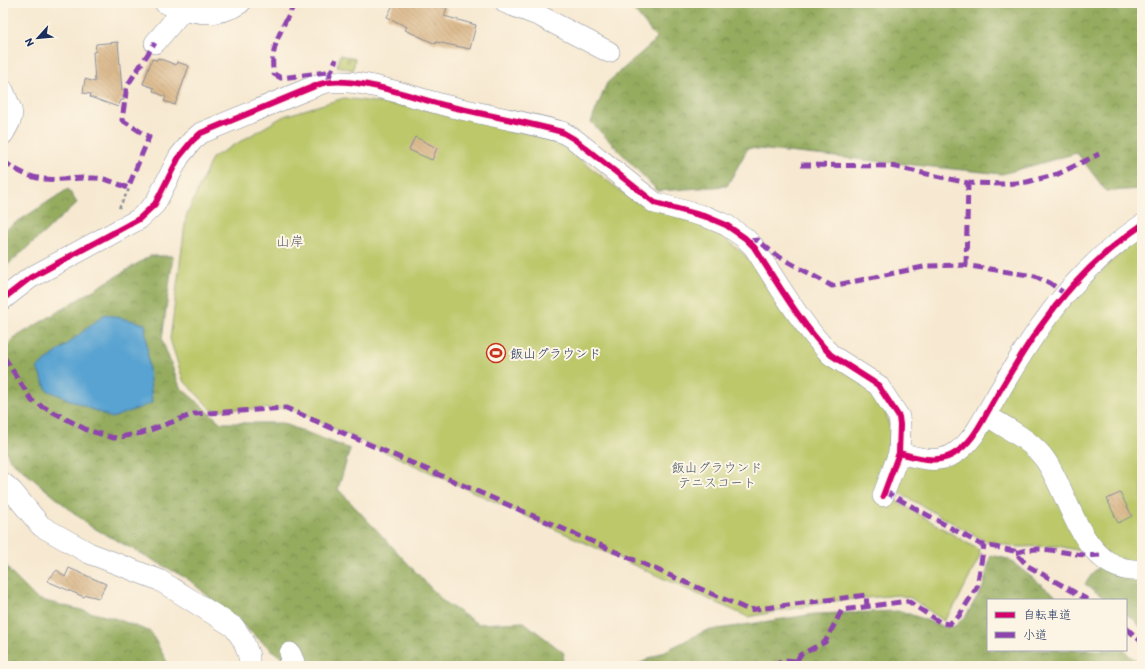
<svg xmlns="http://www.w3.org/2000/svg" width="1145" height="669" viewBox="0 0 1145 669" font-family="Itim,'Klee One',sans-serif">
  <defs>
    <pattern id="forest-crowns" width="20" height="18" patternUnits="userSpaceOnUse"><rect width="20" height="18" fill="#95ac5e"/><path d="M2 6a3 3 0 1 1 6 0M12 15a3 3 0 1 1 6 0" fill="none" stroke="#798c51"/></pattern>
    <pattern id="cemetery-stones" width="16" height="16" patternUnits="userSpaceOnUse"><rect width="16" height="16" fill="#bcc86a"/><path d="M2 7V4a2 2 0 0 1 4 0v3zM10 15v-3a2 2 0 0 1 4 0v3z" fill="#a1ac5e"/></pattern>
    <pattern id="building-back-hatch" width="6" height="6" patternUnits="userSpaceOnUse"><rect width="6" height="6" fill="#dcba8d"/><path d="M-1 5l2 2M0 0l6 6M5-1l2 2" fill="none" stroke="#bca07c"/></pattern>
  </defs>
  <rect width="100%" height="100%" fill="#fcf5e5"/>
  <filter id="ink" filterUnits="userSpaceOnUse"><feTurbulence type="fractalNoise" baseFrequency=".025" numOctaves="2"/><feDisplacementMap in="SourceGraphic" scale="8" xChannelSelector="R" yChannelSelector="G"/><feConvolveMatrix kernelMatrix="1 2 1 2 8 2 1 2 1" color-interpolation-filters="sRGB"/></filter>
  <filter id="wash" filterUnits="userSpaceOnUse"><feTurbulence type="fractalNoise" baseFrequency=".012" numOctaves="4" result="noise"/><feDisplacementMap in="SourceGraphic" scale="16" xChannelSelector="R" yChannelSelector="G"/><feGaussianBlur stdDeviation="0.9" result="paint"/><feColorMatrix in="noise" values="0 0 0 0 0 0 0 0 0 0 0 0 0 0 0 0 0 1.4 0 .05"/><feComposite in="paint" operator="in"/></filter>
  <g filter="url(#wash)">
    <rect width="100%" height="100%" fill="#f7e9d1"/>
    <path fill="url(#forest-crowns)" stroke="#586e5e" d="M628,3H1142V189L1106,191L1077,153L1002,174L748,148L727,186L658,191L591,122L607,83L657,39Z
      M68,189L77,203L3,269V231Z
      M150,256H173L162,340L180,387L221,423H282L350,449L338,489L444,602L478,624L524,622L564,653L562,666H291L188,579L90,526L10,460L3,444V350L16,337Z
      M1126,549L1142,552V629L1135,620L1126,614V600H1107L1085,584L1095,570Z
      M991,555L1008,559L1061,600H988V650H1123L1142,666H635L705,631L815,614L901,611L945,627L955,626L966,616L983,587Z
      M3,559L10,572L37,599L117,619L151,632L169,666H3Z"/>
    <path fill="url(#cemetery-stones)" stroke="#6c7c64" d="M340,55L355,59L353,70L337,66Z"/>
    <path fill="#bcc86a" stroke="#6c7c64" d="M344,98L424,109L545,132L631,199L719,233L753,262L871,390L885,410L891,432L878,496L890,497L979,550L980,556L957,602L944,621L911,598L898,595L834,601L748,617L289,408L212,410L183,380L170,339L186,217L212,158L284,116Z
      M1142,233V564L1058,546L1017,547L985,541L894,490L900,465H941L1058,312Z"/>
    <path fill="#59a3d1" stroke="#3a6998" d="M105,314L145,324L152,403L112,418L47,390L37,368Z"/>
    <g id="blocks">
      <path fill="url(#building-back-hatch)" d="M394,3H431L447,8L444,16L476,25L470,49L436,42V44L405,30L407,27L387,17Z
        M118,42L122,90L126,91L124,100H121L118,107L90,97L91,94L83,93L85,79L95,82L93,52H95L96,44Z
        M158,58L176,65L177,62L189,66L175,105L164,101L166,97L153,91L154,88L143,84L152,59L157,60Z
        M415,137L437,148L432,160L409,150Z
        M1120,493L1132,516L1118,523L1107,499Z
        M69,568L106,584L99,598L86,595L84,597L47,581L57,570L65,577Z"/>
    </g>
  </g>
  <g filter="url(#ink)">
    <use href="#blocks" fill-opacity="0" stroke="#898c98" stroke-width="1"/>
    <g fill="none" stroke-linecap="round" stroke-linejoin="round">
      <defs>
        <path id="minor" d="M165,3C191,13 216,19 240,3
          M506,3L540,16L609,52
          M155,43L183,10
          M3,90C12,113 17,112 3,134
          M3,299L30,278L139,219L155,204L179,157L192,141L201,133L320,84C352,74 414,98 448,106C486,115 525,122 562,132L574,139L655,203L707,217L726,225L745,238L754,247C778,284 801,324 831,355L878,385L899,417L900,425L899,453L883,496
          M986,415C1006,428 1033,441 1046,461C1071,498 1083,575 1142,570
          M899,453C916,457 935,464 952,455C972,444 981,423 992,404C1007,378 1023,351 1040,327C1068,287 1102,252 1142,225
          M3,483L12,491L41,526L89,553L159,580L234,627L243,640L249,656V666
          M288,666L294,662L290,653"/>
      </defs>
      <use href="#minor" stroke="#898c98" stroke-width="22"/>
      <path stroke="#898c98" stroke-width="2.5" stroke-dasharray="3 3" stroke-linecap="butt" d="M119,208L129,189L128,188"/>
      <use href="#minor" stroke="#fff" stroke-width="21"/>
      <path stroke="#8e44ad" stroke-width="5" stroke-dasharray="10 5" stroke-linecap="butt" d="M295,3C284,24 268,50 274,74L281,78L327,72L330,81
        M329,77L336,59
        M3,161C40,188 54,177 95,178C106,178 118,184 128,188L149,137L122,120L127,86L155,43
        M801,165L891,166L968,183L1003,184L1027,182L1058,174L1099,154
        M749,241L758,240L774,254L832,286L928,266L963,265L1035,276L1050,283L1064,293
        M966,266L968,183
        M4,357L32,401L87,430L114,438L142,433L194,414L286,408L749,610L866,595L867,606
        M884,491L980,544L1014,551L1028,566L1088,600
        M1016,553C1043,542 1072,558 1100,555
        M1126,628L1142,642
        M797,661L800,655L825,642L842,610L908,601L941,623L949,624L959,616L977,587L984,545
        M772,666L785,660L797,661L799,666"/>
      <defs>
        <path id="cycleway" d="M3,299L30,278L139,219L155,204L179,157L192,141L201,133L320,84C352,74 414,98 448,106C486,115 525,122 562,132L574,139L655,203L707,217L726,225L745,238L754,247C778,284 801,324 831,355L878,385L899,417L900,425L899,453L883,496
          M899,453C916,457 935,464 952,455C972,444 981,423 992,404C1007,378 1023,351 1040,327C1068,287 1102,252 1142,225"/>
      </defs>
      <use href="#cycleway" stroke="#fcf5e5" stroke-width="8"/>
      <use href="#cycleway" stroke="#d6006c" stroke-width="6"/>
    </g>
  </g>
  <defs>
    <symbol id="stadium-ring" viewBox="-11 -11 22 22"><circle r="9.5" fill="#fcf5e5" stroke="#c8321e" stroke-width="1.5"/><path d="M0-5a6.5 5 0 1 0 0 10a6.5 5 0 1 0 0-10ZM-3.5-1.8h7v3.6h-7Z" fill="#c8321e"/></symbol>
  </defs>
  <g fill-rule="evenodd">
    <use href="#stadium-ring" x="485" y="342" width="22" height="22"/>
  </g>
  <g text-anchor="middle" stroke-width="4" stroke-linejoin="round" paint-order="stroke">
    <g font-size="13" fill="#1b2f5e" stroke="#fcf5e5" text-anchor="start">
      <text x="510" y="358">飯山グラウンド</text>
    </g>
    <g font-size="13" fill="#435561" stroke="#fcf5e5">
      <text x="717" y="472">飯山グラウンド<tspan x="717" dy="15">テニスコート</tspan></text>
    </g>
    <g font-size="14" fill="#5f606e" stroke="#fcf5e5">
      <text x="290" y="246">山岸</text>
    </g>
  </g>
  <rect width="1145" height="669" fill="none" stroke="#fcf5e5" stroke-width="16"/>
  <rect x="987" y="599" width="140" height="52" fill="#fcf5e5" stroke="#a2a6af"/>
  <rect x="995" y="612" width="20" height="6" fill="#d6006c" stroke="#a2a6af"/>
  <text x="1023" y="619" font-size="12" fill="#1b2f5e">自転車道</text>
  <rect x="995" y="632" width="20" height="6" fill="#8e44ad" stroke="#a2a6af"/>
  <text x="1023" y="639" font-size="12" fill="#1b2f5e">小道</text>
  <g transform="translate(38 38) rotate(243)" stroke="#fcf5e5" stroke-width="3" paint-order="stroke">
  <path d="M0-3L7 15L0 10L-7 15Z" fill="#1b2f5e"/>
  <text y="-6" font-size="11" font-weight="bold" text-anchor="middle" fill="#1b2f5e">N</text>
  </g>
</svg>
